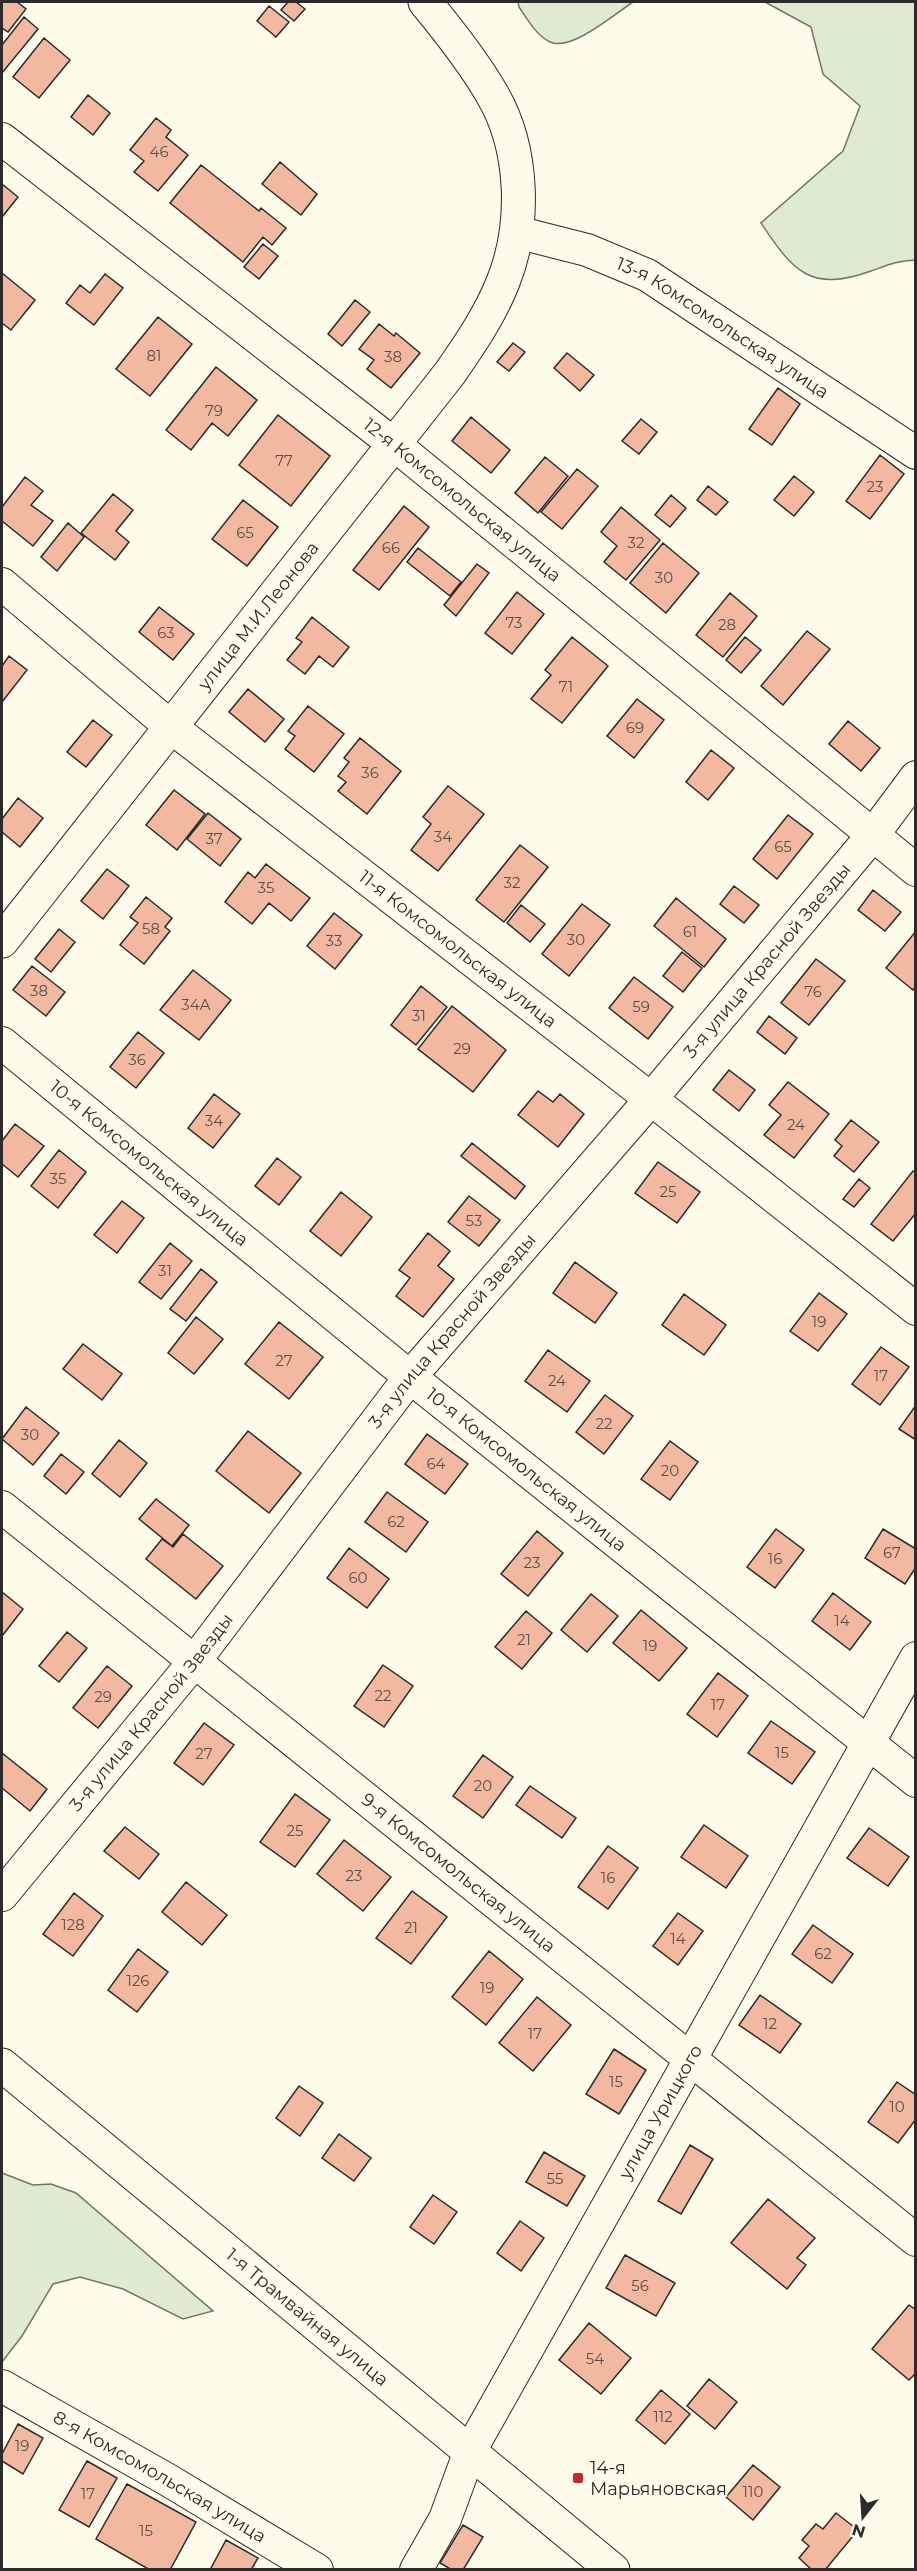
<svg xmlns="http://www.w3.org/2000/svg" width="917" height="2571" viewBox="0 0 917 2571" font-family="Montserrat,sans-serif">
  <rect width="100%" height="100%" fill="#fdfbea"/>
  <path fill="#deebd1" stroke="#74746e" stroke-width="1.5" d="M518,2H633C616,13 571,52 550,42C537,36 527,19 519,7Z
    M765,2H915V260C896,261 888,265 871,271C810,293 793,271 761,223L843,151L860,106L823,74L811,27Z
    M2,2173L33,2185L51,2184L76,2193L213,2311L183,2319L123,2289L80,2277L53,2284L22,2336L2,2362Z"/>
  <path fill="#f2b8a0" stroke="#2b2b2b" stroke-width="1.5" d="M2,2H17L26,9L8,32L2,28Z
    M288,2H296L305,9L294,21L281,10Z
    M269,6L289,22L276,37L257,21Z
    M24,17L38,29L2,73V45Z
    M44,38L70,60L39,98L13,77Z
    M88,95L110,113L93,135L71,117Z
    M156,118L171,130L166,137L188,155L158,191L134,172L144,161L130,150Z
    M280,162L317,194L301,215L262,184Z
    M201,165L259,211L261,208L286,228L272,245L263,237L243,262L170,203Z
    M2,184L18,197L2,217Z
    M263,244L278,256L259,279L244,267Z
    M2,273L35,300L11,330L2,323Z
    M105,274L123,288L94,325L66,303L80,285L90,293Z
    M355,300L370,312L342,346L328,334Z
    M158,317L192,344L150,396L116,369Z
    M379,324L394,336L396,333L420,353L391,388L367,369L374,360L359,349Z
    M513,343L525,352L509,371L497,362Z
    M567,353L594,375L580,391L554,368Z
    M216,367L257,400L228,436L212,423L191,450L166,430Z
    M778,388L800,404L772,445L749,429Z
    M278,415L330,456L291,506L239,465Z
    M471,417L510,450L491,473L452,441Z
    M641,419L657,432L639,454L622,441Z
    M880,455L904,474L870,519L846,501Z
    M545,457L568,476L538,513L515,493Z
    M577,469L598,486L562,529L541,512Z
    M794,476L814,492L794,516L774,500Z
    M25,477L43,491L31,505L53,521L33,546L2,521V507Z
    M708,486L728,502L716,515L697,500Z
    M113,494L133,510L116,531L129,542L115,560L81,533Z
    M671,495L686,508L670,527L655,515Z
    M243,500L278,527L247,566L212,539Z
    M404,506L429,527L379,590L353,570Z
    M621,507L660,540L626,580L604,562L617,546L601,532Z
    M68,523L84,537L57,571L41,557Z
    M663,543L699,573L666,613L630,583Z
    M418,548L461,582L450,596L407,562Z
    M477,564L489,573L456,616L444,605Z
    M517,592L544,614L512,654L485,633Z
    M730,593L757,616L723,657L696,635Z
    M159,607L194,634L173,660L139,632Z
    M312,617L349,647L333,667L319,656L305,674L287,660L302,642L296,638Z
    M807,631L830,649L783,705L761,686Z
    M572,637L608,666L562,723L531,699L551,675L545,670Z
    M745,637L761,650L741,673L726,660Z
    M9,656L27,670L2,702V666Z
    M248,689L284,719L265,742L229,712Z
    M637,699L664,720L634,758L607,736Z
    M308,706L344,734L314,772L285,749L295,736L288,731Z
    M93,720L112,735L86,767L67,752Z
    M848,721L880,748L861,771L829,744Z
    M360,738L401,771L367,814L338,791L346,782L338,776L349,762L344,758Z
    M711,750L734,768L708,800L686,782Z
    M448,786L484,814L438,871L411,850L431,824L423,817Z
    M174,790L205,814L177,850L146,825Z
    M18,798L43,818L20,847L2,832V819Z
    M208,813L241,839L220,866L187,839Z
    M788,815L813,834L777,879L753,859Z
    M520,845L548,867L504,922L476,900Z
    M266,864L310,898L291,921L269,903L252,924L225,902L248,872L255,878Z
    M107,869L129,886L103,919L81,901Z
    M734,886L759,905L744,923L720,904Z
    M873,890L901,912L885,931L858,910Z
    M146,897L172,918L165,927L170,931L144,964L120,945L138,923L130,917Z
    M676,898L726,939L704,967L654,926Z
    M582,904L610,925L569,976L542,954Z
    M521,905L545,924L530,942L507,923Z
    M334,913L362,935L335,969L307,946Z
    M59,929L75,942L51,972L35,959Z
    M916,931V986L913,990L886,968Z
    M682,952L702,968L683,992L663,976Z
    M816,959L845,981L809,1025L781,1003Z
    M32,966L65,992L46,1016L13,990Z
    M193,970L231,1000L199,1040L160,1010Z
    M634,977L673,1007L648,1039L609,1008Z
    M421,986L447,1007L416,1045L391,1025Z
    M452,1006L506,1050L473,1092L418,1049Z
    M769,1016L797,1038L785,1054L757,1032Z
    M138,1032L164,1053L136,1088L110,1067Z
    M729,1070L755,1090L739,1111L713,1090Z
    M788,1082L829,1114L794,1158L764,1135L781,1115L769,1105Z
    M538,1091L553,1102L560,1094L584,1114L558,1147L518,1115Z
    M214,1094L240,1114L213,1148L188,1128Z
    M851,1120L879,1142L854,1172L834,1156L842,1146L835,1140Z
    M15,1124L44,1146L18,1177L2,1164V1141Z
    M472,1143L525,1186L515,1199L461,1156Z
    M59,1150L86,1172L58,1208L31,1186Z
    M277,1158L301,1177L279,1205L255,1186Z
    M658,1162L700,1192L677,1223L635,1193Z
    M913,1171L916,1173V1213L893,1241L871,1224Z
    M859,1179L870,1188L854,1207L843,1199Z
    M341,1192L372,1217L341,1256L310,1231Z
    M469,1196L500,1220L479,1246L448,1222Z
    M122,1201L144,1218L117,1253L94,1235Z
    M428,1233L450,1251L438,1266L454,1279L423,1317L396,1296L410,1278L399,1270Z
    M170,1243L192,1261L161,1299L139,1282Z
    M575,1262L617,1293L595,1323L553,1293Z
    M201,1269L217,1282L186,1321L170,1309Z
    M819,1293L847,1314L818,1351L790,1331Z
    M684,1294L726,1325L704,1355L662,1325Z
    M196,1317L223,1339L194,1374L168,1353Z
    M279,1322L323,1357L289,1399L245,1364Z
    M83,1344L122,1374L102,1400L63,1369Z
    M881,1347L909,1367L880,1405L852,1384Z
    M548,1350L590,1381L567,1412L525,1381Z
    M605,1395L633,1416L604,1454L576,1432Z
    M916,1405V1440L899,1429Z
    M26,1407L59,1433L33,1465L2,1439Z
    M248,1431L301,1473L269,1513L216,1471Z
    M427,1434L468,1464L445,1494L405,1464Z
    M119,1440L147,1463L120,1497L92,1474Z
    M670,1441L698,1462L670,1500L641,1479Z
    M61,1454L84,1472L66,1494L44,1476Z
    M387,1492L428,1522L406,1552L365,1522Z
    M156,1499L189,1525L172,1546L139,1519Z
    M776,1529L804,1550L775,1588L747,1567Z
    M883,1529L916,1549V1567L905,1584L865,1558Z
    M537,1531L563,1553L528,1596L501,1574Z
    M183,1534L223,1566L196,1599L146,1559L162,1539L173,1547Z
    M349,1548L389,1579L367,1608L327,1578Z
    M2,1592L23,1609L2,1636Z
    M833,1593L871,1622L850,1650L812,1621Z
    M591,1594L618,1616L587,1652L561,1630Z
    M641,1610L687,1648L659,1681L613,1643Z
    M526,1611L552,1633L522,1669L495,1647Z
    M67,1632L87,1648L59,1682L39,1666Z
    M383,1665L413,1686L384,1727L354,1706Z
    M107,1666L132,1686L98,1728L73,1708Z
    M718,1673L748,1696L717,1737L687,1714Z
    M771,1721L815,1752L792,1784L748,1753Z
    M204,1723L234,1745L203,1785L174,1763Z
    M2,1753L47,1789L30,1811L2,1788Z
    M483,1755L513,1777L483,1818L453,1796Z
    M530,1786L576,1818L562,1838L516,1805Z
    M295,1794L330,1820L295,1867L260,1842Z
    M704,1825L748,1856L726,1888L681,1857Z
    M125,1827L159,1854L139,1879L104,1851Z
    M869,1828L909,1857L888,1886L847,1858Z
    M344,1840L391,1877L363,1911L317,1874Z
    M608,1846L638,1868L608,1909L578,1887Z
    M186,1882L227,1915L202,1945L162,1912Z
    M412,1891L447,1917L411,1964L376,1938Z
    M74,1893L103,1916L73,1956L43,1934Z
    M678,1913L703,1931L678,1965L653,1946Z
    M813,1925L853,1954L832,1983L792,1954Z
    M138,1949L168,1972L137,2012L108,1990Z
    M489,1951L523,1979L486,2025L452,1997Z
    M760,1995L801,2024L780,2053L739,2025Z
    M537,1997L571,2025L533,2071L499,2043Z
    M614,2049L646,2070L619,2114L586,2094Z
    M897,2082L916,2095V2119L898,2143L868,2122Z
    M299,2086L323,2103L300,2136L276,2118Z
    M339,2134L371,2158L354,2181L322,2158Z
    M690,2145L713,2159L681,2214L658,2201Z
    M544,2152L585,2176L567,2206L526,2182Z
    M433,2195L457,2212L434,2244L410,2227Z
    M768,2199L815,2238L797,2258L806,2265L787,2289L731,2243Z
    M520,2221L544,2238L521,2271L497,2253Z
    M625,2255L675,2283L656,2316L606,2288Z
    M909,2305L916,2310V2373L909,2380L872,2349Z
    M589,2323L631,2358L601,2394L559,2360Z
    M709,2379L737,2402L715,2429L687,2406Z
    M661,2390L690,2414L665,2444L636,2420Z
    M18,2424L43,2438L23,2474L2,2461V2454Z
    M87,2461L117,2478L89,2527L59,2510Z
    M753,2465L780,2487L753,2520L726,2497Z
    M127,2484L196,2522L170,2570H150L96,2539Z
    M836,2513L858,2530L825,2570H812L799,2558L809,2546L802,2540L816,2524L823,2529Z
    M463,2525L483,2537L463,2570H452L440,2563Z
    M226,2540L258,2558L251,2570H210Z"/>
  <g fill="none" stroke-linecap="round" stroke-linejoin="round">
    <defs>
      <g id="minor">
        <path id="s1" d="M2,139L395,445L916,870"/>
        <path id="s2" d="M516,232L587,250L647,275L916,453"/>
        <path id="s3" d="M2,584L171,727L651,1099L916,1309"/>
        <path id="s4" d="M2,1043L410,1377L916,1781"/>
        <path id="s5" d="M2,1507L916,2240"/>
        <path id="s6" d="M2,1895L194,1662L410,1377L651,1099L872,836L916,777"/>
        <path id="s7" d="M2,2386L168,2480L317,2570"/>
        <path id="s8" d="M416,2570L445,2519L470,2451L916,1658"/>
      </g>
      <g id="major">
        <path id="s9" d="M2,941L450,373C470,344 490,315 503,282C526,225 524,148 492,94C473,61 449,31 425,2"/>
        <path id="s10" d="M2,2065L613,2570"/>
      </g>
    </defs>
    <use href="#minor" stroke="#2b2b2b" stroke-width="34"/>
    <use href="#major" stroke="#2b2b2b" stroke-width="35"/>
    <use href="#minor" stroke="#fdfbea" stroke-width="32"/>
    <use href="#major" stroke="#fdfbea" stroke-width="33"/>
  </g>
  <rect fill="#c62828" stroke="#fdfbea" stroke-width="2" x="572" y="2472" width="12" height="12" rx="3"/>
  <g text-anchor="middle" stroke-width="4.5" stroke-linejoin="round" paint-order="stroke">
    <g font-size="15" fill="#5d4e48">
      <text x="159" y="157">46</text>
      <text x="154" y="361">81</text>
      <text x="393" y="362">38</text>
      <text x="214" y="416">79</text>
      <text x="284" y="466">77</text>
      <text x="875" y="492">23</text>
      <text x="245" y="538">65</text>
      <text x="636" y="548">32</text>
      <text x="391" y="553">66</text>
      <text x="664" y="583">30</text>
      <text x="514" y="628">73</text>
      <text x="727" y="630">28</text>
      <text x="166" y="638">63</text>
      <text x="566" y="692">71</text>
      <text x="635" y="733">69</text>
      <text x="370" y="778">36</text>
      <text x="443" y="842">34</text>
      <text x="214" y="844">37</text>
      <text x="783" y="852">65</text>
      <text x="512" y="888">32</text>
      <text x="266" y="893">35</text>
      <text x="151" y="934">58</text>
      <text x="690" y="937">61</text>
      <text x="576" y="945">30</text>
      <text x="334" y="946">33</text>
      <text x="39" y="996">38</text>
      <text x="813" y="997">76</text>
      <text x="196" y="1010">34А</text>
      <text x="641" y="1012">59</text>
      <text x="419" y="1021">31</text>
      <text x="462" y="1054">29</text>
      <text x="137" y="1065">36</text>
      <text x="214" y="1126">34</text>
      <text x="796" y="1130">24</text>
      <text x="58" y="1184">35</text>
      <text x="668" y="1197">25</text>
      <text x="474" y="1226">53</text>
      <text x="165" y="1276">31</text>
      <text x="819" y="1327">19</text>
      <text x="284" y="1366">27</text>
      <text x="881" y="1381">17</text>
      <text x="557" y="1386">24</text>
      <text x="604" y="1429">22</text>
      <text x="30" y="1440">30</text>
      <text x="436" y="1469">64</text>
      <text x="670" y="1476">20</text>
      <text x="396" y="1527">62</text>
      <text x="892" y="1558">67</text>
      <text x="775" y="1564">16</text>
      <text x="532" y="1568">23</text>
      <text x="358" y="1583">60</text>
      <text x="842" y="1626">14</text>
      <text x="524" y="1645">21</text>
      <text x="650" y="1651">19</text>
      <text x="383" y="1701">22</text>
      <text x="103" y="1702">29</text>
      <text x="718" y="1710">17</text>
      <text x="782" y="1758">15</text>
      <text x="204" y="1759">27</text>
      <text x="483" y="1791">20</text>
      <text x="295" y="1836">25</text>
      <text x="354" y="1881">23</text>
      <text x="608" y="1883">16</text>
      <text x="73" y="1930">128</text>
      <text x="411" y="1933">21</text>
      <text x="678" y="1944">14</text>
      <text x="823" y="1959">62</text>
      <text x="138" y="1986">126</text>
      <text x="487" y="1993">19</text>
      <text x="770" y="2029">12</text>
      <text x="535" y="2039">17</text>
      <text x="616" y="2087">15</text>
      <text x="897" y="2112">10</text>
      <text x="555" y="2184">55</text>
      <text x="640" y="2291">56</text>
      <text x="595" y="2364">54</text>
      <text x="663" y="2422">112</text>
      <text x="22" y="2451">19</text>
      <text x="753" y="2497">110</text>
      <text x="88" y="2499">17</text>
      <text x="146" y="2536">15</text>
    </g>
    <g font-size="18" fill="#2b2b2b" stroke="#fdfbea">
      <text dy="6" stroke="none"><textPath href="#s2" startOffset="230">13-я Комсомольская улица</textPath></text>
      <text dy="6" stroke="none"><textPath href="#s1" startOffset="585">12-я Комсомольская улица</textPath></text>
      <text dy="6" stroke="none"><textPath href="#s9" startOffset="414">улица М.И.Леонова</textPath></text>
      <text dy="6" stroke="none"><textPath href="#s3" startOffset="584">11-я Комсомольская улица</textPath></text>
      <text dy="6" stroke="none"><textPath href="#s6" startOffset="1208">3-я улица Красной Звезды</textPath></text>
      <text dy="6" stroke="none"><textPath href="#s4" startOffset="190">10-я Комсомольская улица</textPath></text>
      <text dy="6" stroke="none"><textPath href="#s6" startOffset="722">3-я улица Красной Звезды</textPath></text>
      <text dy="6" stroke="none"><textPath href="#s4" startOffset="676">10-я Комсомольская улица</textPath></text>
      <text dy="6" stroke="none"><textPath href="#s6" startOffset="236">3-я улица Красной Звезды</textPath></text>
      <text dy="6" stroke="none"><textPath href="#s5" startOffset="585">9-я Комсомольская улица</textPath></text>
      <text dy="6" stroke="none"><textPath href="#s8" startOffset="520">улица Урицкого</textPath></text>
      <text dy="6" stroke="none"><textPath href="#s10" startOffset="396">1-я Трамвайная улица</textPath></text>
      <text dy="6" stroke="none"><textPath href="#s7" startOffset="182">8-я Комсомольская улица</textPath></text>
    </g>
    <g font-size="18" fill="#2b2b2b" stroke="#fdfbea" text-anchor="start">
      <text x="590" y="2474">14-я<tspan x="590" dy="21">Марьяновская</tspan></text>
    </g>
  </g>
  <rect width="917" height="2571" fill="none" stroke="#2b2b2b" stroke-width="6"/>
  <g transform="translate(863 2517) rotate(197)" stroke="#fdfbea" stroke-width="4.5" paint-order="stroke">
  <path d="M0-4.5L10 22L0 15L-10 22Z" fill="#2b2b2b"/>
  <text y="-9" font-size="16" font-weight="bold" text-anchor="middle" fill="#2b2b2b">N</text>
  </g>
</svg>
